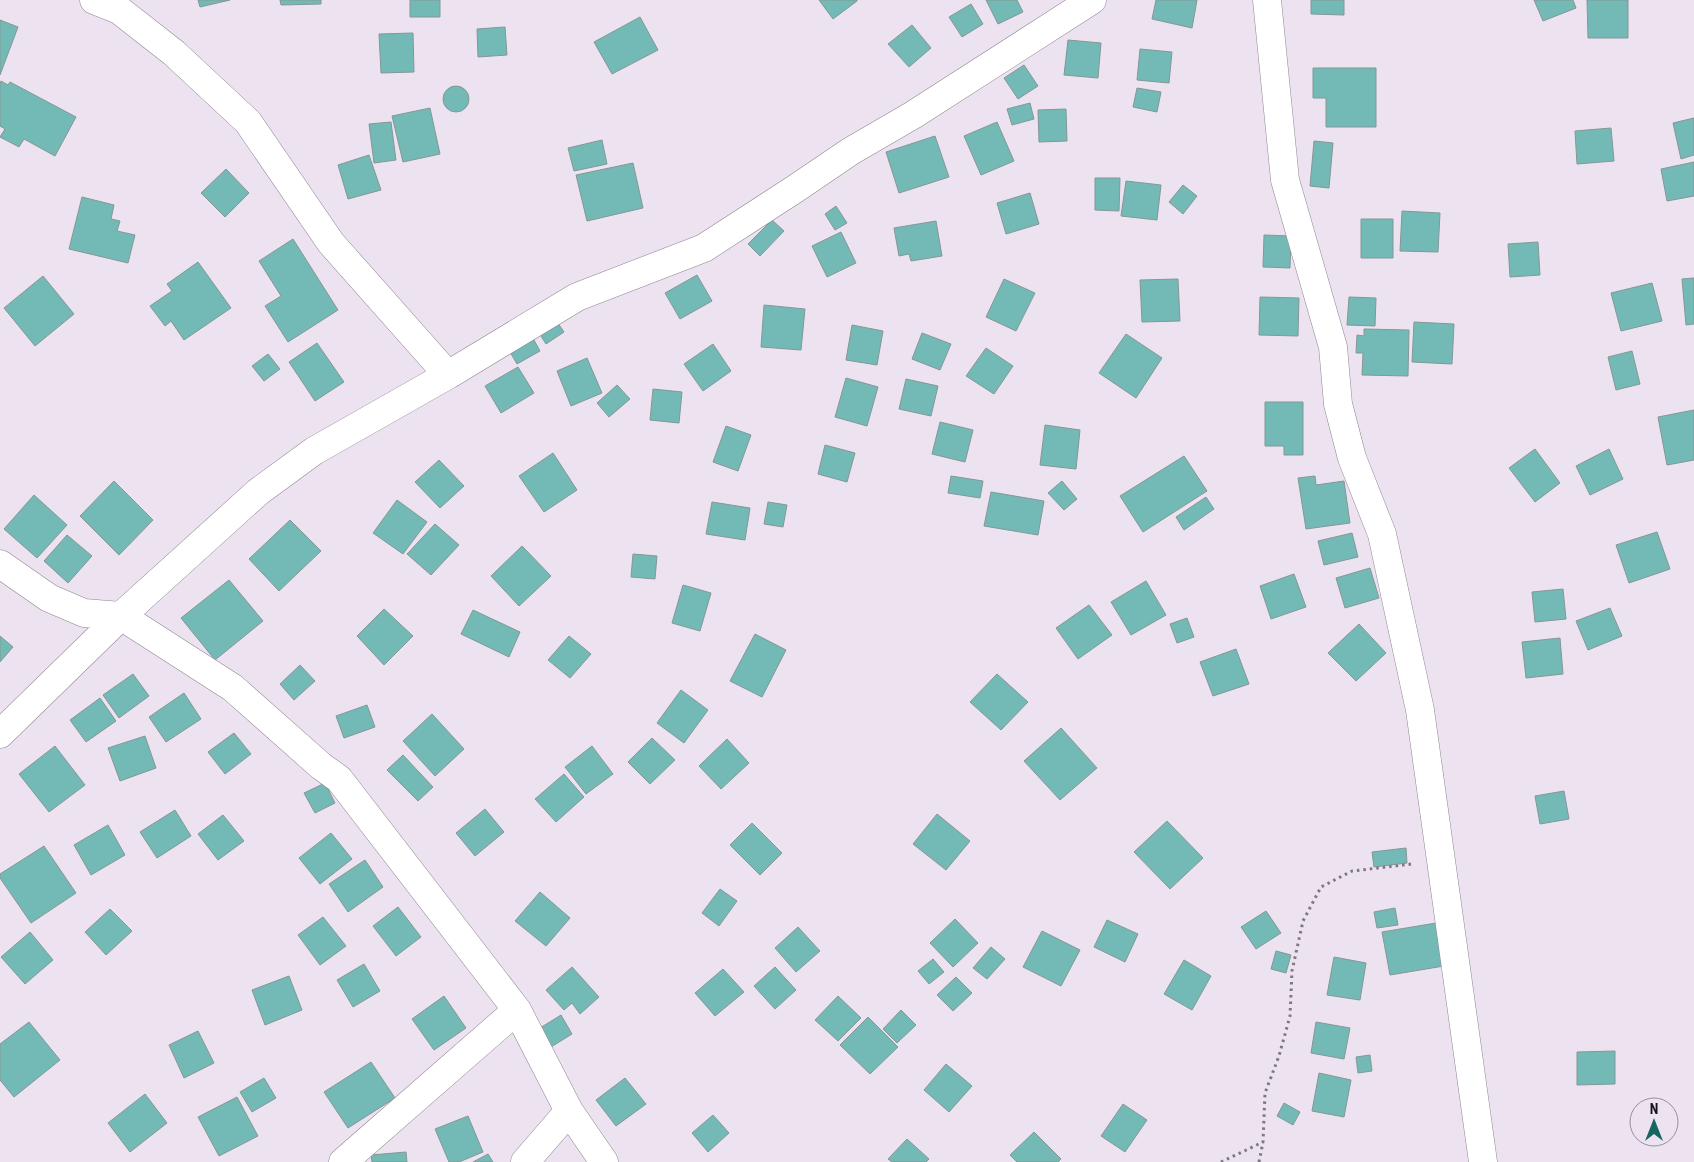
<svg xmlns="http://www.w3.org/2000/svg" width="1694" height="1162" viewBox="0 0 1694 1162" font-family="'Roboto Condensed',sans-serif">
  <rect width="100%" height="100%" fill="#ece2f0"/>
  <path fill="#73bab7" stroke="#849796" d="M198,0H230L200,7Z
    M280,0H321V4L281,5Z
    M410,0H440V17H410Z
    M819,0H857V1L833,19Z
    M986,0H1017L1023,12L998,24Z
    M1156,0H1197L1192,28L1152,19Z
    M1311,0H1344V15L1311,14Z
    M1534,0H1573L1576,8L1543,21Z
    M1587,0H1628V38H1588Z
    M971,4L983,24L962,37L949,17Z
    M640,17L658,50L612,74L594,42Z
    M0,20L18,27L0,75Z
    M912,25L931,48L909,67L888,44Z
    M505,27L507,55L478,57L477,29Z
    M413,33L414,72L381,73L379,34Z
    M1068,40L1101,43L1098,78L1064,75Z
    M1140,49L1172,52L1169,83L1137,80Z
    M1024,65L1038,86L1018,99L1004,78Z
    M1313,68H1376V127H1326V98H1313Z
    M1,81L8,85L10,82L76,117L55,156L24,139L19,147L0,137L5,129L0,126V84Z
    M443 99a13 13 0 1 1 26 0a13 13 0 1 1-26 0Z
    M1137,88L1161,92L1157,112L1133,107Z
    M1030,103L1034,119L1012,125L1007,109Z
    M430,108L440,154L403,162L392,116Z
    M1066,109L1067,141L1039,142L1038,110Z
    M1694,118V155L1681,159L1673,123Z
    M391,122L396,160L374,163L369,124Z
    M997,122L1014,161L981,175L964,136Z
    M1611,128L1614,161L1577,164L1575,131Z
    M935,136L949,177L899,193L886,152Z
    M602,140L607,164L574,171L568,148Z
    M1314,141L1333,143L1329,188L1310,186Z
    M369,155L381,190L348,199L338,165Z
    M1694,162V196L1667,201L1661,169Z
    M633,163L643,208L587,221L576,175Z
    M226,169L249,193L225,217L201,193Z
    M1095,178H1120L1119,211L1095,210Z
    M1126,181L1161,185L1157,220L1121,216Z
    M1183,185L1197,196L1183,214L1169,202Z
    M1030,193L1039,224L1006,234L997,203Z
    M82,197L114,205L111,219L120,221L117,231L135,235L128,263L69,249Z
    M836,206L847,223L835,230L825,214Z
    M1402,211L1440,213L1438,252L1400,251Z
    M1361,219H1393V258H1361Z
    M772,220L784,231L760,256L748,244Z
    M936,221L942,256L911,261L909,254L899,256L894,228Z
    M841,232L856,263L827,277L812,246Z
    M1264,235L1291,236L1290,268L1263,267Z
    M293,239L338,310L288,342L265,306L281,296L259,261Z
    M1538,242L1540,275L1510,277L1508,244Z
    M198,262L231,308L184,340L171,321L165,326L150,306L172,291L167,284Z
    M697,275L712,301L680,319L665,293Z
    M43,276L74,314L35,346L4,308Z
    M1694,278V324L1686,325L1682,279Z
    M1004,279L1035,293L1016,331L986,317Z
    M1178,279L1180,321L1142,322L1140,280Z
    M1652,283L1662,321L1621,331L1611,293Z
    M1260,297L1299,298L1298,336L1259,335Z
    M1349,297L1376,298L1375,326L1347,325Z
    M764,305L805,309L801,350L761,347Z
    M553,316L564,332L546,344L536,328Z
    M1414,322L1454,324L1452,364L1412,362Z
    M852,325L883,331L877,365L846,360Z
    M1364,329L1409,330L1408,376L1362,375L1363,353H1356L1357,335L1364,336Z
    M529,331L540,351L517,364L506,345Z
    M922,333L951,344L940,370L912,359Z
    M1126,334L1162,358L1136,398L1099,373Z
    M317,343L344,382L315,401L289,362Z
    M713,344L731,371L703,391L684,364Z
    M986,348L1013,366L994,394L966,376Z
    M1632,351L1640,384L1616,390L1608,357Z
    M268,354L280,369L264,381L252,366Z
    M587,358L602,393L571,406L557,371Z
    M518,367L534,393L501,413L485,386Z
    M846,378L878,387L867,426L835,417Z
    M906,379L938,386L931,416L899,409Z
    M617,385L630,399L609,417L597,403Z
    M653,389L682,392L679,423L650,420Z
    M1265,402H1303V455H1284V446H1265Z
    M1694,410V460L1667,465L1658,417Z
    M940,422L973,430L965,462L932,454Z
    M1045,425L1080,430L1076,469L1040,465Z
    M726,426L751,435L738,471L713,462Z
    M825,445L855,453L847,482L818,474Z
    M1535,449L1560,483L1535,502L1509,468Z
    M1609,449L1623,479L1590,495L1576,466Z
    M553,453L577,490L544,512L519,476Z
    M1184,456L1207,491L1143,532L1120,496Z
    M439,460L464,486L440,508L415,482Z
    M951,476L983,481L980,498L948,493Z
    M1315,476L1316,485L1344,481L1350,523L1306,529L1298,478Z
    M114,481L153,520L119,555L80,516Z
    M1062,481L1077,499L1064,510L1048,493Z
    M991,492L1044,501L1038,535L984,526Z
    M34,495L67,525L37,558L4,529Z
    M1206,497L1214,509L1184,530L1176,517Z
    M397,500L427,522L403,554L373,533Z
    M712,502L750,508L745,540L706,534Z
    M768,502L787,505L783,527L764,524Z
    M290,520L321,551L279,591L249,559Z
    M435,524L459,545L431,575L407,554Z
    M1657,532L1670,569L1629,583L1616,545Z
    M1352,533L1358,557L1324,565L1318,541Z
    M67,535L92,556L68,583L44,561Z
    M522,546L551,576L519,606L491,576Z
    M633,554L657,556L655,579L631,577Z
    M1370,568L1379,598L1345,608L1336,578Z
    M1294,574L1306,607L1271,619L1260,586Z
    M229,580L263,621L215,660L181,618Z
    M1146,581L1166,615L1131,635L1111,602Z
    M683,585L711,593L700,631L672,623Z
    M1563,589L1566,619L1535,622L1532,592Z
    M1089,605L1112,635L1078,659L1056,628Z
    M1610,608L1622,636L1588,650L1576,621Z
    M384,609L413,636L384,665L357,636Z
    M473,610L520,632L509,657L461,634Z
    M1187,618L1194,637L1177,643L1170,624Z
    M1359,624L1386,653L1356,681L1328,653Z
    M755,634L786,650L762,697L730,681Z
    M0,636L13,647L0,662Z
    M569,636L591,654L570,678L548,660Z
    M1560,638L1563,674L1526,678L1522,642Z
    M1236,649L1249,684L1213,696L1200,662Z
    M300,665L315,681L294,700L280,684Z
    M133,674L149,696L119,718L103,695Z
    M997,674L1028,702L1001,730L970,702Z
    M681,690L708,710L684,743L657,723Z
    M184,693L201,719L166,742L149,717Z
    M100,698L116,721L86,742L70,720Z
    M367,705L375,727L344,738L336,716Z
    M432,714L464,749L435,776L403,741Z
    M1061,728L1097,768L1060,800L1024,761Z
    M234,733L251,754L225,774L208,752Z
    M145,736L156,768L120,781L108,748Z
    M652,738L675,760L650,784L628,762Z
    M727,739L749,763L721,789L699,766Z
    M55,746L85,785L49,812L19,774Z
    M592,746L613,774L586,794L565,767Z
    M403,755L433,787L418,801L387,770Z
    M564,774L584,797L556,822L535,799Z
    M325,783L335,803L315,813L304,793Z
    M1564,791L1569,819L1540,824L1535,796Z
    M485,809L504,832L475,856L456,833Z
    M175,810L191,836L157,858L140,832Z
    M937,814L970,841L946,870L913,844Z
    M223,815L244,841L218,860L198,834Z
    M1167,821L1203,858L1170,889L1134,852Z
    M752,823L782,853L760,875L730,845Z
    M108,825L125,855L91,875L74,845Z
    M331,833L352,859L320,884L299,858Z
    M44,846L76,893L31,923L0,878V874Z
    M1406,848L1407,863L1374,867L1372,852Z
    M365,860L383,887L348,912L329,884Z
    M720,889L737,901L719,926L702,913Z
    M540,892L570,918L546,946L515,921Z
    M398,907L421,937L396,956L373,926Z
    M1395,908L1398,925L1377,928L1374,912Z
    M110,909L132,931L106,955L85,932Z
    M1266,911L1281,933L1256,949L1241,927Z
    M323,917L346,946L320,965L298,935Z
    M955,919L978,943L953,967L930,943Z
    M1107,920L1138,934L1125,962L1094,947Z
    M1436,923L1444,966L1390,975L1382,932Z
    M798,927L820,951L796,972L775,948Z
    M1042,931L1080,950L1061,986L1023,967Z
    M30,932L53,960L25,984L1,957Z
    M991,947L1005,959L987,979L973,968Z
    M1276,951L1291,955L1286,973L1271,969Z
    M1334,957L1366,963L1360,1000L1327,995Z
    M933,959L944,972L929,984L918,971Z
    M1184,960L1211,976L1192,1010L1164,994Z
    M364,964L380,991L353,1007L337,980Z
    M572,967L599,997L580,1014L572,1003L564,1010L546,990Z
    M775,967L796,990L775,1009L754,986Z
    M723,969L744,992L715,1016L695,993Z
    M289,976L302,1010L265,1025L252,990Z
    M956,977L972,993L953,1011L937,995Z
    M444,996L466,1028L434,1050L412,1019Z
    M838,996L861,1018L838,1041L815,1020Z
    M901,1010L916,1025L897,1043L883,1029Z
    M561,1015L572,1034L551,1047L540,1028Z
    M868,1017L898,1047L870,1074L840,1045Z
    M29,1022L60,1060L14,1097L0,1080V1044Z
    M1316,1022L1350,1028L1344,1059L1311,1053Z
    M198,1031L214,1063L184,1078L169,1045Z
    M1615,1051V1084L1577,1085V1052Z
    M1370,1055L1372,1071L1358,1073L1356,1057Z
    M371,1062L395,1098L348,1128L324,1092Z
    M946,1064L972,1086L949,1112L924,1090Z
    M1319,1073L1351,1080L1344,1117L1312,1111Z
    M264,1078L276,1098L252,1112L240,1092Z
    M625,1078L646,1104L616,1126L596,1100Z
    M145,1094L167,1123L130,1152L108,1123Z
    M237,1097L258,1136L219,1156L198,1117Z
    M1284,1103L1300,1112L1293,1125L1277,1116Z
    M1123,1104L1147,1120L1125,1152L1101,1136Z
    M713,1115L729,1133L708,1152L692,1133Z
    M468,1116L483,1152L459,1162H449L435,1129Z
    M1034,1132L1061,1159L1058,1162H1017L1010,1155Z
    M907,1139L929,1159L926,1162H892L888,1159Z
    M406,1152L407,1162H372L371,1155Z
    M488,1154L493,1162H473Z"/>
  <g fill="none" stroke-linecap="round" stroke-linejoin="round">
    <defs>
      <path id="minor" d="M94,0L119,10L174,53L248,122L331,243L448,375
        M1267,0L1285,180L1333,347L1338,404L1352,458L1382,534L1420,710L1483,1162
        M0,564L49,598L84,613L121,616L233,688L321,766L339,779L517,1010L569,1111L604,1162
        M0,734L121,616L258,492L314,451L448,375L577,297L704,248L795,189L851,151L913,115L1092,0
        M343,1162L517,1010
        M525,1162L569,1111"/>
    </defs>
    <use href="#minor" stroke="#8f8693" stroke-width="29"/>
    <path stroke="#7e7780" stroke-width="3" stroke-dasharray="2.5 4" stroke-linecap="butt" d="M1221,1162L1263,1142
      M1259,1162L1263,1142L1265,1093L1279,1056L1290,1016L1292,971L1303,921L1321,887L1352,871L1412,864"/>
    <use href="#minor" stroke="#fff" stroke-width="28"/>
  </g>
  <g transform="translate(1654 1122)"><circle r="24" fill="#ece2f0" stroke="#98909a"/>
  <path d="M0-4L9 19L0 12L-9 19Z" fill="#176563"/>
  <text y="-8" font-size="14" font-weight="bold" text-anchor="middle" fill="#19151a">N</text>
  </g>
</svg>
